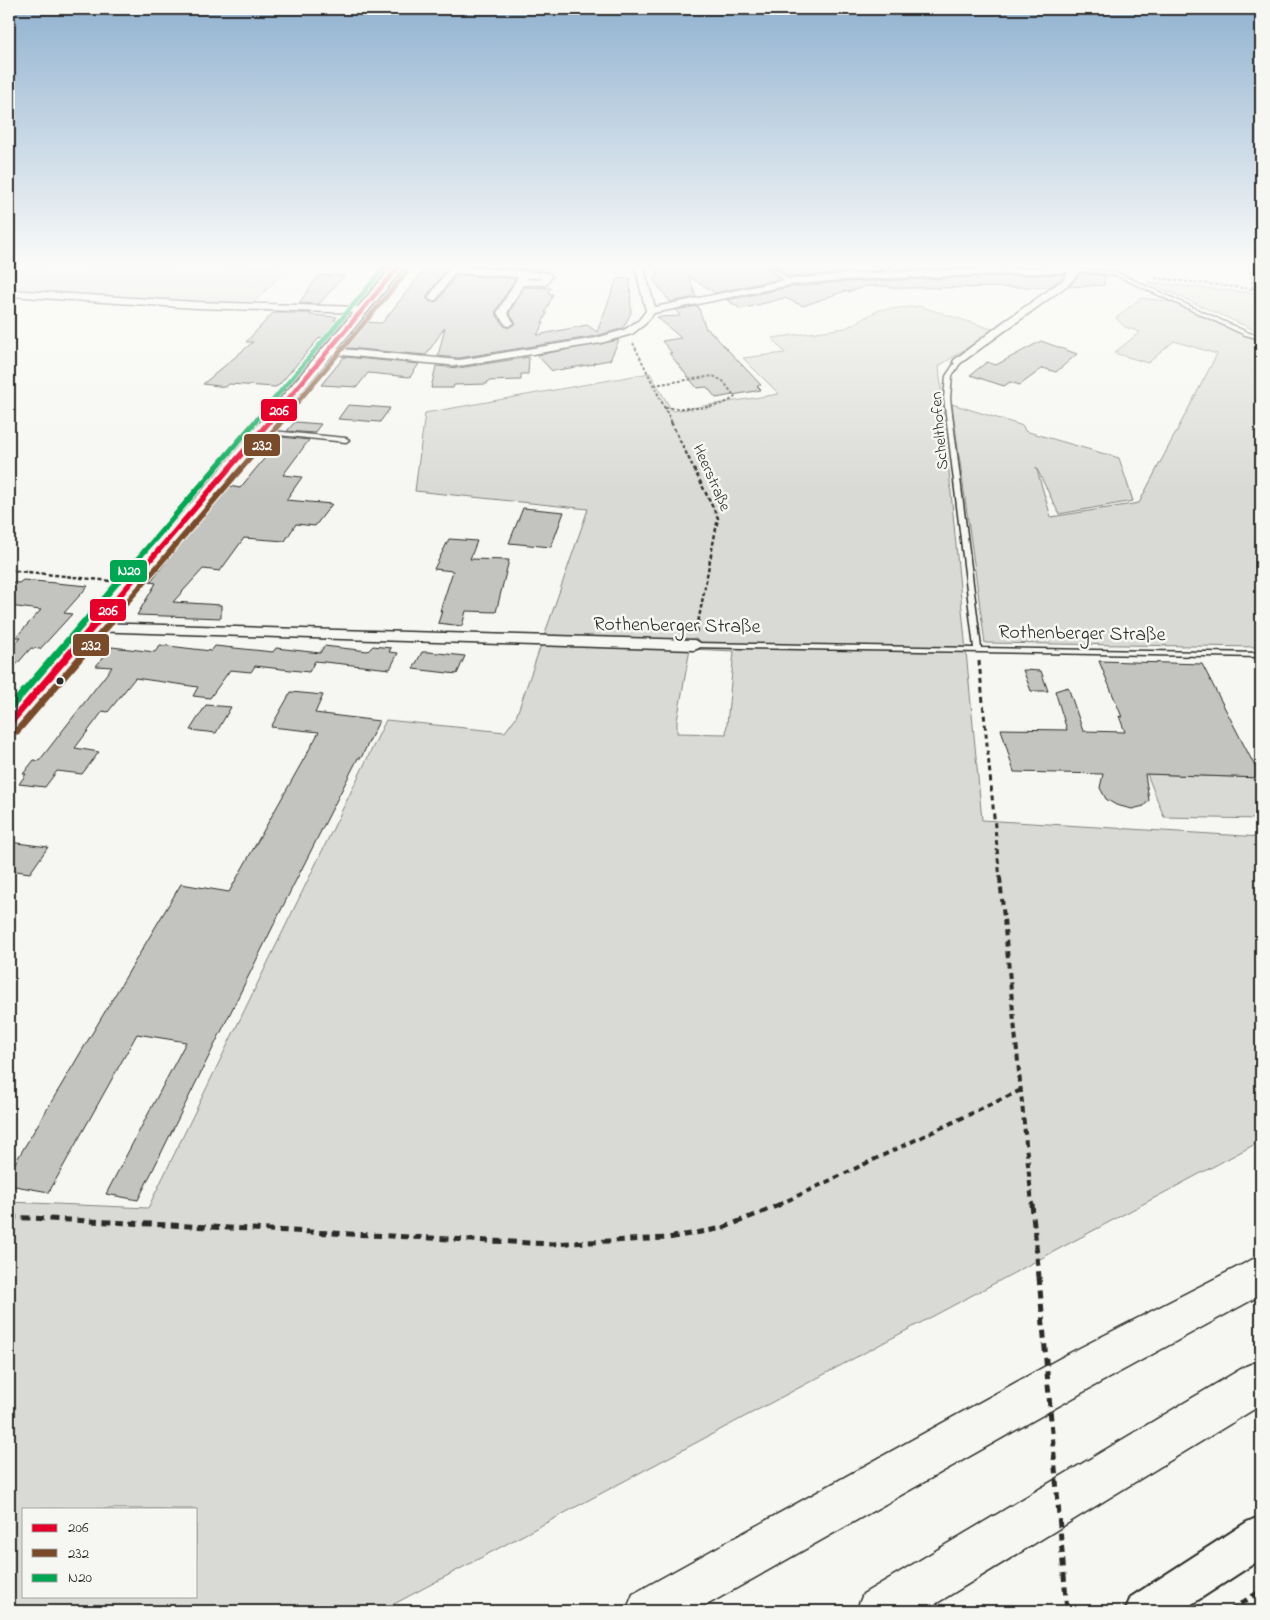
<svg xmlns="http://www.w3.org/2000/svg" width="1270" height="1620" viewBox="0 0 1270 1620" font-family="'Indie Flower',sans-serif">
  <rect width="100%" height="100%" fill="#f6f6f2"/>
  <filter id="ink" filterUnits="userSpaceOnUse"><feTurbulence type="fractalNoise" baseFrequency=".02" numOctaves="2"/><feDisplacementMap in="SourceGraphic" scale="10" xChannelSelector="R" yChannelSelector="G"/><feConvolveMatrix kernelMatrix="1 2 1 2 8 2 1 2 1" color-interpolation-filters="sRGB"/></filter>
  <g filter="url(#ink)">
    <path fill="#d9d9d5" stroke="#828280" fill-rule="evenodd" d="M9,266H290L251,305L9,290Z
      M1147,282L1261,294V333L1257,331Z
      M1141,298L1173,302L1244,335L1261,340V647L985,643L952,404L1023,426L1025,431L1119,458L1133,501L1059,514L1036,467L1051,517L1139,503L1217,354L1174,341L1148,363L1114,353L1140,332L1125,327L1116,318Z
      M919,306L995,330L939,366L982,820L1261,837V1141L381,1611H9V1202L148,1208L386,720L505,732L516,717L588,509L415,491L425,413L650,373L672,411L779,394L743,358L785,353L772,338L846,328L879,310ZM690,649L734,651L726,734L677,733V721ZM24,1509H196V1596H24Z
      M1147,774L1261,778V819L1164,817Z"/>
    <path fill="#c3c3c0" stroke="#2b2b2b" d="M427,266H449L426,297L430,302L438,301L456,275L515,279L495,312L504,326L508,328L516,323L509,313L524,287L551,288L548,293L553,294L545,313H547L542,323H544L537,335L587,325L597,332L617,279L630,278L631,313L623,328L596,336L459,358L438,356L445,327L426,355L348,348L342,346L362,322L382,323Z
      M472,266H532L550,267L548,271Z
      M677,266H686L687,268L709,266H765L780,279L715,293L689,276L696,297L670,302L652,277H659L655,271L663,270L660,268Z
      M774,266H875L882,271L789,277Z
      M885,266H1035L894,270Z
      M1080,273L1105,276L1104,285L1069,287Z
      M1065,274L1050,287L905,288H890L889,286H866L848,292L845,291L803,306L785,298L741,309L727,300L790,287L842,282Z
      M319,275L344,276L319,304L299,303Z
      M698,306L706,329H708L761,385L757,386L761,390L716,398L707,387L697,388L669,353H672L662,341L681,338L657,317L680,316L676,310Z
      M273,313H311L310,315L337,317L334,320L344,321L328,340L320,337L279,385L275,387L229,384L226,387L203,384L253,342H246Z
      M619,340L610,360L593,363L594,364L552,371L537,355Z
      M1041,341L1077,354L1056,372L1043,368L1020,385L1010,382L1004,386L970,375L987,362L996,365Z
      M344,357L419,364L410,377L368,373L357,387L321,385Z
      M529,357L528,374H521V380L488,381L487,384L454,385L453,388H431L436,366L459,368Z
      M348,405L390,408L380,422L338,419Z
      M295,422L321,424L314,433L287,431Z
      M282,437L309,440L283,475L302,477L286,500L332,504L315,526L296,524L285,541L244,538L220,571L203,569L173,602L221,605V618L137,615L156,583L150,582L202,517L229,486L240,488Z
      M523,508L564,512L551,547L509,543Z
      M449,539L477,541L470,559L509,560L496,612L466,611L462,626L438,623L442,611H440L453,571L434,569Z
      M23,580L88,586L64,613L72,614L40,649L31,648L9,673V650L21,637H16L41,610L9,606V582L19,583Z
      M160,645L211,651L215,646L273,652L276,648L320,653L324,646L368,651L373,646L391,648L389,652L398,653L390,669L315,661L309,672L255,666L251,672L230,670L210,698L193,696L198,687L135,678L108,712L103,711L75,748L99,752L82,774L57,771L45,787L19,784L26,774H23L34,760L39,761L112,667L96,666L112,647L155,652Z
      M422,652H429L465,656L457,674L413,669Z
      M1099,661L1202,664L1261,778L1145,774L1149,800L1144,806L1132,809L1116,805L1106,799L1100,788L1103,774L1014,772L1001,729L1067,730L1055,691L1068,687L1083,731L1125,732L1119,716L1122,717Z
      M1023,670L1041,671L1048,691H1031Z
      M291,692L323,695L315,713L379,721L361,758H358L288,896L138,1200L106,1194L186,1042L137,1034L49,1192L9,1185V1173L181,884L229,892L319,732L271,727Z
      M206,705L231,707L216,733L190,730Z
      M9,842L48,847L30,873L9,870Z"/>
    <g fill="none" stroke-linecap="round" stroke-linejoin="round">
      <defs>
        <path id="lane" d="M640,266H656L638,268Z
          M767,266H771L792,282L788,283Z
          M877,266H882L897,274L893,275Z
          M1074,268L1118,273L1249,333L1261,336V339L1245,335L1115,275L1072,270Z
          M958,360L961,362L952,376L950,398L981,648L1261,653V657L691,647V643H694L974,648L944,398L946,376L956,361Z
          M261,430L346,438L349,440L346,442L259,433L258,432Z"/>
        <path id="street" d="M451,266L547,273L552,276L546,285H523L507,313L514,323L509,326L506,325L497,313L518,277L455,273L436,300H430L428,298ZM527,278H541L540,280L526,279Z
          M635,266H643L655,307L790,279L842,274L1082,266C1078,272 1075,278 1069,284L958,365L953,362L954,360L1002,323L1063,280L1069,272L842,280L790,285L654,313L645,324L632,334L601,343L459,366L331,354L326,351L331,348L459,360L596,338L624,330L639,320L646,311Z
          M9,290L196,302L362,307L367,310L362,313L196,308L9,296Z
          M93,623L694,640L699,642L701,645L699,648L694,650L88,631L86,628L88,625Z"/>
        <path id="secondary" d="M393,266H405L260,443L17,729L9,731V710L200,493Z
          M1261,1516V1559L1181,1611H1125L1131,1597L1247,1522Z"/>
        <path id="highway" d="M1261,1255V1295L1094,1386L696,1611H626L633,1594L1064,1356Z
          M1261,1360V1405L924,1611H856L863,1594L1246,1366Z"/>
      </defs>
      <use href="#lane" stroke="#2b2b2b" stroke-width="3"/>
      <use href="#street" stroke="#2b2b2b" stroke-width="3"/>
      <use href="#secondary" stroke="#2b2b2b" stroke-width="4"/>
      <use href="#highway" stroke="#2b2b2b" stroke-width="3"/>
      <path stroke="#2b2b2b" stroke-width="2" stroke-dasharray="3 2" stroke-linecap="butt" d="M1249,266L1253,289
        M1155,278L1261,290
        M633,343L672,423
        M654,385L713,376L723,381L735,397C717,411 687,408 665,408"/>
      <path stroke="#2b2b2b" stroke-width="2.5" stroke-dasharray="4 2.5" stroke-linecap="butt" d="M671,422L718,518L698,623
        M9,570L110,581"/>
      <path stroke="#2b2b2b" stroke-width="3" stroke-dasharray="5 4" stroke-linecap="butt" d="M696,632L698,622
        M979,661L1000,879"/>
      <path stroke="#2b2b2b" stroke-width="4" stroke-dasharray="6 4.5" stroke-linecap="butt" d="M1000,878L1032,1205
        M778,1205L1021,1090"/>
      <path stroke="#2b2b2b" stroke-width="5" stroke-dasharray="8 5.5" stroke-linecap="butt" d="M1032,1204L1039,1277
        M9,1217L551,1244L668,1238L723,1228L781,1204
        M1229,1611L1261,1591"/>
      <use href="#lane" fill="#f6f6f2" fill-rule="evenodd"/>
      <use href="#street" fill="#f6f6f2" fill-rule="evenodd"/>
      <use href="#secondary" fill="#f6f6f2" fill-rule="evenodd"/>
      <use href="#highway" fill="#f6f6f2" fill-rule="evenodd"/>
      <path stroke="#2b2b2b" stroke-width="5" stroke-dasharray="8 5.5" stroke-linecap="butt" d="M1039,1277L1067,1611"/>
      <defs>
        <path id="bus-1-far2" d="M268,423L399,266"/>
        <path id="bus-1-far1" d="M96,623L269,422"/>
        <path id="bus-1" d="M9,724L97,622"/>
        <path id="bus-2-far2" d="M280,423L407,272"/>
        <path id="bus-2-far1" d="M109,623L281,422"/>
        <path id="bus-2" d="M17,731L111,622"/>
        <path id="bus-3-far2" d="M254,423L386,266"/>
        <path id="bus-3-far1" d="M83,623L255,422"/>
        <path id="bus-3" d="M9,709L84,622"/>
      </defs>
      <use href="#bus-1-far2" stroke="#f6f6f2" stroke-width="6"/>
      <use href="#bus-1-far1" stroke="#f6f6f2" stroke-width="8"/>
      <use href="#bus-1" stroke="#f6f6f2" stroke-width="11"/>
      <use href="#bus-2-far2" stroke="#f6f6f2" stroke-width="6"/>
      <use href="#bus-2-far1" stroke="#f6f6f2" stroke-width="8"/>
      <use href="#bus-2" stroke="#f6f6f2" stroke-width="11"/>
      <use href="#bus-3-far2" stroke="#f6f6f2" stroke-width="6"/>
      <use href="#bus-3-far1" stroke="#f6f6f2" stroke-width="8"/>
      <use href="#bus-3" stroke="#f6f6f2" stroke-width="11"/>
      <use href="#bus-1-far2" stroke="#e4002b" stroke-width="4.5"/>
      <use href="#bus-1-far1" stroke="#e4002b" stroke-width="5.5"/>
      <use href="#bus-1" stroke="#e4002b" stroke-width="7"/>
      <use href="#bus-2-far2" stroke="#7a4b2a" stroke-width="4.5"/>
      <use href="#bus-2-far1" stroke="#7a4b2a" stroke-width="5.5"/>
      <use href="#bus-2" stroke="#7a4b2a" stroke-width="7"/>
      <use href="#bus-3-far2" stroke="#00a651" stroke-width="4.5"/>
      <use href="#bus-3-far1" stroke="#00a651" stroke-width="5.5"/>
      <use href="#bus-3" stroke="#00a651" stroke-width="7"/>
    </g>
  </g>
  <linearGradient id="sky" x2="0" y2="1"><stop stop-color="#91b2d0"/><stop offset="0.54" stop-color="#fbfbf9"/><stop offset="1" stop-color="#fbfbf9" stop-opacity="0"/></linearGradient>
  <rect width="1270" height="492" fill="url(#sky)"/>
  <circle fill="#2b2b2b" stroke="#f6f6f2" stroke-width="2" cx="60" cy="681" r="4.5"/>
  <g text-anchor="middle" stroke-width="5" stroke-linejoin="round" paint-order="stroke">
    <g font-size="16" fill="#2b2b2b" stroke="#f6f6f2">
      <text transform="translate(938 431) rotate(-95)" y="6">Schelthofen</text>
      <text transform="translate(713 477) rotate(66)" y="6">Heerstraße</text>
    </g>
    <g font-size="20" fill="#2b2b2b" stroke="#f6f6f2">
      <text transform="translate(677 624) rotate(1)" y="7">Rothenberger Straße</text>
      <text transform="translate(1082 632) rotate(1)" y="7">Rothenberger Straße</text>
    </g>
  </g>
  <g stroke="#f6f6f2" stroke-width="2">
    <rect x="260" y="398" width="38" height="24" rx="5" fill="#e4002b"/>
    <rect x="243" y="433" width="38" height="24" rx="5" fill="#7a4b2a"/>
    <rect x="109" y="559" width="39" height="24" rx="5" fill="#00a651"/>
    <rect x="89" y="598" width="38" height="24" rx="5" fill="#e4002b"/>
    <rect x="72" y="633" width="38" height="24" rx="5" fill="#7a4b2a"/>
  </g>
  <g font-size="14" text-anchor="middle" font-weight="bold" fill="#fff">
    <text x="279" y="415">206</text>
    <text x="262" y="450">232</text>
    <text x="129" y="575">N20</text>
    <text x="108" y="615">206</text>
    <text x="91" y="650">232</text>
  </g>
  <rect width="1270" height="1620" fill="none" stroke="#f6f6f2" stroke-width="30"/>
  <rect x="15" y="15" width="1240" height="1590" fill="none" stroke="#2b2b2b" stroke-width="2" filter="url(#ink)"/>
  <rect x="22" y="1508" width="175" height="90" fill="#f6f6f2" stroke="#a5a5a2"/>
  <rect x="32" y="1524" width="25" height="8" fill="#e4002b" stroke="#a5a5a2"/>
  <text x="68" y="1532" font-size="15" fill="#2b2b2b">206</text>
  <rect x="32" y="1549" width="25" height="8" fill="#7a4b2a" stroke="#a5a5a2"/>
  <text x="68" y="1558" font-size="15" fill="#2b2b2b">232</text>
  <rect x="32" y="1574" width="25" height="8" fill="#00a651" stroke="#a5a5a2"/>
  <text x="68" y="1582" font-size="15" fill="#2b2b2b">N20</text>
</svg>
